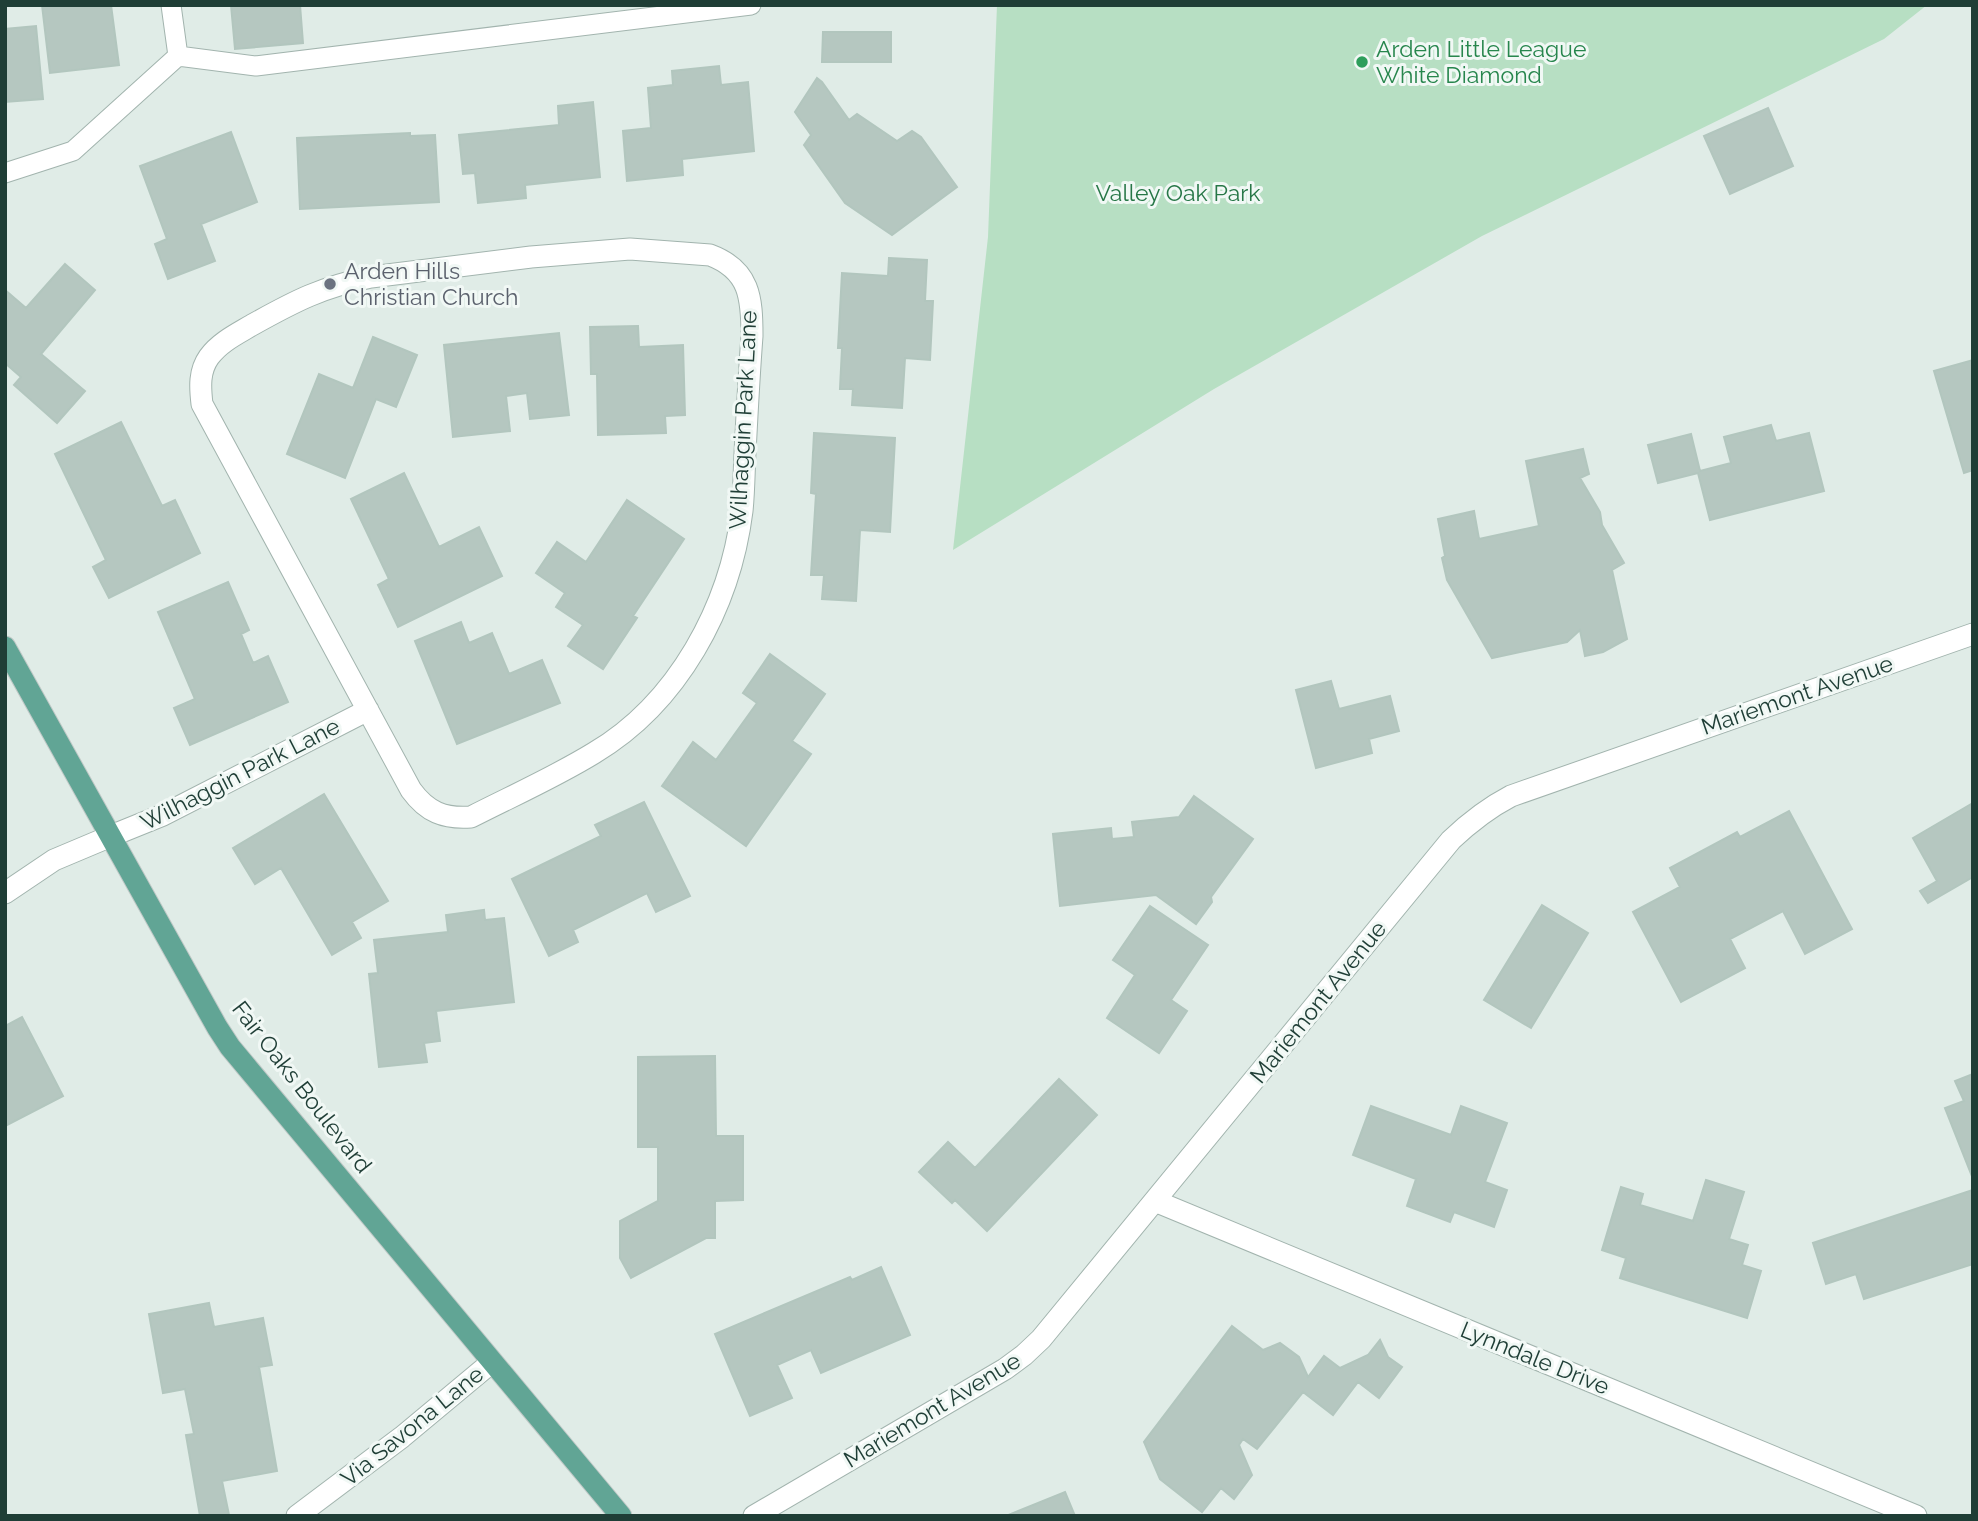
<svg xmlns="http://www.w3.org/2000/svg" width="1978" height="1521" viewBox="0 0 1978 1521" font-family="Raleway,sans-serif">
  <rect width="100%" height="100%" fill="#e0ece7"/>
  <path fill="#b7dfc3" d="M997,5H1927L1884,39L1482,236L1214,389L953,550L988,237Z"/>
  <path fill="#b5c7c0" stroke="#b2c6be" stroke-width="2" d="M42,5H111L119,65L50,73Z
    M231,5H300L303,43L235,49Z
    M36,26L43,99L5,102V29Z
    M823,32H891V62H822Z
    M719,66L721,85L748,82L754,151L682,159L683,175L627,181L623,131L651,128L648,88L673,85L672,71Z
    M817,78L822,82L849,120L857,114L897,141L912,131L921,137L957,187L892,235L845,203L804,145L811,135L795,112Z
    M593,102L600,177L525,185L526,198L478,203L475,173L463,174L459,135L559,125L558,106Z
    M1768,108L1793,166L1730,194L1704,136Z
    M231,132L257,202L201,224L215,261L168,279L155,244L167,239L140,166Z
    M410,133V136L435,135L439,202L300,209L297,138Z
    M889,258L927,260L925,301H933L930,360L905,358L902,408L852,405L853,389H840L842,348H838L842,273L888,276Z
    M65,264L95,290L41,354L85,391L57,423L14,385L21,377L5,363V290L26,308Z
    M638,326L639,347L683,345L685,415L665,416L666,433L598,435L597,374H591L590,327Z
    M559,333L569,415L530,419L527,393L506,396L510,431L453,437L444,345Z
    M373,337L417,355L396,407L376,399L345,478L287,454L319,374L353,388Z
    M1973,360V470L1964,473L1934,371Z
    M121,422L162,506L175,500L200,553L109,598L93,567L106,560L55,454Z
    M1771,425L1776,441L1809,433L1824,491L1710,520L1698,473L1658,483L1648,445L1691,434L1700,471L1731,463L1724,437Z
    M814,433L895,438L890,532L860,530L856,601L822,599L824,575H811L816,494L811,493Z
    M1583,449L1589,474L1580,478L1600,512L1602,525L1624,563L1612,570L1627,639L1603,652L1585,656L1580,630L1567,642L1492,658L1447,580L1442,558L1445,556L1438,519L1474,511L1479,539L1539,526L1526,461Z
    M404,473L439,547L479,527L502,576L398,627L378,585L389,579L351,499Z
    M627,500L684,539L633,616L637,618L603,669L568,646L583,625L556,607L565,593L536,573L557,542L586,562Z
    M228,582L249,630L241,634L253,663L268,656L288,702L190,745L174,708L195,699L158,612Z
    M461,622L469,643L492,633L509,674L542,660L560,703L457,744L415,641Z
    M770,654L825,694L792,741L811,754L746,846L662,786L693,742L716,760L757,703L743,693Z
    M1331,681L1339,709L1390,696L1399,731L1369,739L1372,753L1316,768L1296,690Z
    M324,794L388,901L352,922L361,938L332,955L281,868L255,884L233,848Z
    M1194,796L1253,839L1211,897L1212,902L1196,924L1156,895L1060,906L1053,834L1111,828L1112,839L1134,837L1132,822L1179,817Z
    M644,802L690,896L656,912L647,893L573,930L578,942L549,956L512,879L601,836L595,825Z
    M1973,803V877L1928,903L1920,891L1937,881L1913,838Z
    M1789,811L1852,929L1805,954L1783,911L1730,939L1745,968L1681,1002L1633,912L1680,887L1670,868L1737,832L1740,837Z
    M1542,905L1588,933L1531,1028L1484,1000Z
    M1150,906L1208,945L1171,1000L1187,1011L1159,1053L1107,1018L1135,975L1113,960Z
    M484,910L485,920L504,918L514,1002L436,1011L440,1041L424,1043L427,1062L379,1067L369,974L378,973L374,940L448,932L446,915Z
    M22,1017L63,1096L5,1126V1026Z
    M715,1056L716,1136H743V1200L715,1201V1238H706L631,1278L620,1258V1221L658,1201V1147H638V1057Z
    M1973,1074V1179L1945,1108L1964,1101L1955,1081Z
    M1059,1079L1097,1115L987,1231L955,1200L952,1203L919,1172L948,1142L975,1168Z
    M1371,1106L1451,1135L1461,1106L1507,1123L1485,1182L1507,1190L1494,1227L1454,1212L1450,1222L1407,1206L1416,1179L1353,1155Z
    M1706,1180L1744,1192L1729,1239L1748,1245L1742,1265L1761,1271L1747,1318L1620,1278L1626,1258L1602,1250L1621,1187L1643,1194L1640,1205L1693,1221Z
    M1973,1190V1264L1864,1299L1856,1274L1826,1284L1813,1243Z
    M881,1267L910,1335L821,1373L811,1350L777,1365L792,1398L750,1416L715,1334L850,1277L852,1280Z
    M209,1303L214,1327L263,1318L272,1365L259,1367L277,1471L222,1481L229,1515L227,1516H200L186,1435L194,1434L185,1389L163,1393L149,1314Z
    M1232,1326L1263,1350L1280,1343L1299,1357L1308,1377L1324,1356L1340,1368L1368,1355L1380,1340L1388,1357L1402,1367L1379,1398L1358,1382L1333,1415L1303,1392L1257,1449L1243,1439L1239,1445L1252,1475L1234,1499L1221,1488L1202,1512L1160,1479L1144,1442Z
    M1065,1492L1075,1516H1006Z"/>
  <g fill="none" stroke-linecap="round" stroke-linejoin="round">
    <defs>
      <path id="service" d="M178,56L256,66L751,5
        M5,173L73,151L178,56L171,5"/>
      <path id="minor" d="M630,249L710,255C750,270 752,298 752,336C749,375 747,414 745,453C744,472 744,492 742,511C730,607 678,703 594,753C555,777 512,796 471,817C444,819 427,812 411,790L202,404C200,387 199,371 209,357C220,342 237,334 252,325C295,301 322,287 371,277L531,257Z
        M111,836L163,815L368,710
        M1155,1201L1916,1516
        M297,1516L402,1437L492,1362
        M754,1516L1005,1369L1024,1355L1041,1339L1451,840C1470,822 1488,808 1511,796L1973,634"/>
      <path id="tertiary" d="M5,893L54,860L111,836"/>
      <path id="primary" d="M5,647L217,1027L230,1047L621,1516"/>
    </defs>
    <use href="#service" stroke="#a2b4ae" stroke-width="21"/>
    <use href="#minor" stroke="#a2b4ae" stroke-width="23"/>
    <use href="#tertiary" stroke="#a2b4ae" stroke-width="23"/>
    <use href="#primary" stroke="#c0c9c7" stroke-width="23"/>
    <use href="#service" stroke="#fff" stroke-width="19"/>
    <use href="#minor" stroke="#fff" stroke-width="21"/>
    <use href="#tertiary" stroke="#fff" stroke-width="21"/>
    <use href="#primary" stroke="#61a595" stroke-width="21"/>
  </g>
  <circle fill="#2e9e5b" stroke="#f1f8f5" stroke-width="2.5" cx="1362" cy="62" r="7"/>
  <circle fill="#6b7280" stroke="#f1f8f5" stroke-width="2.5" cx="330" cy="284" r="7"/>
  <g text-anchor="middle" stroke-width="6" stroke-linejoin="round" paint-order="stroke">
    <g font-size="23" fill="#27864d" stroke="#f1f8f5" text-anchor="start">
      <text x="1376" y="57">Arden Little League<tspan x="1376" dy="26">White Diamond</tspan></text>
    </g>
    <g font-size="23" fill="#277747" stroke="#f1f8f5">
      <text x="1178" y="201">Valley Oak Park</text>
    </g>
    <g font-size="23" fill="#5b616d" stroke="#f1f8f5" text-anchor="start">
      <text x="344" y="279">Arden Hills<tspan x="344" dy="26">Christian Church</tspan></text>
    </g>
    <g font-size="23" fill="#1f3e36" stroke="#f1f8f5">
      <text transform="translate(743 420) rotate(-87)" y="8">Wilhaggin Park Lane</text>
      <text transform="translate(1797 695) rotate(-19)" y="8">Mariemont Avenue</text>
      <text transform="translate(240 774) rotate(-27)" y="8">Wilhaggin Park Lane</text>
      <text transform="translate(1318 1002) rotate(-51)" y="8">Mariemont Avenue</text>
      <text transform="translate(302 1087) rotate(52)" y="8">Fair Oaks Boulevard</text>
      <text transform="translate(1535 1358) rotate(22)" y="8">Lynndale Drive</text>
      <text transform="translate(932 1410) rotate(-31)" y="8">Mariemont Avenue</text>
      <text transform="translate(412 1426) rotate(-39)" y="8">Via Savona Lane</text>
    </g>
  </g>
  <rect width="1978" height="1521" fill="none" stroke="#1f3e36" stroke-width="14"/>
</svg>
